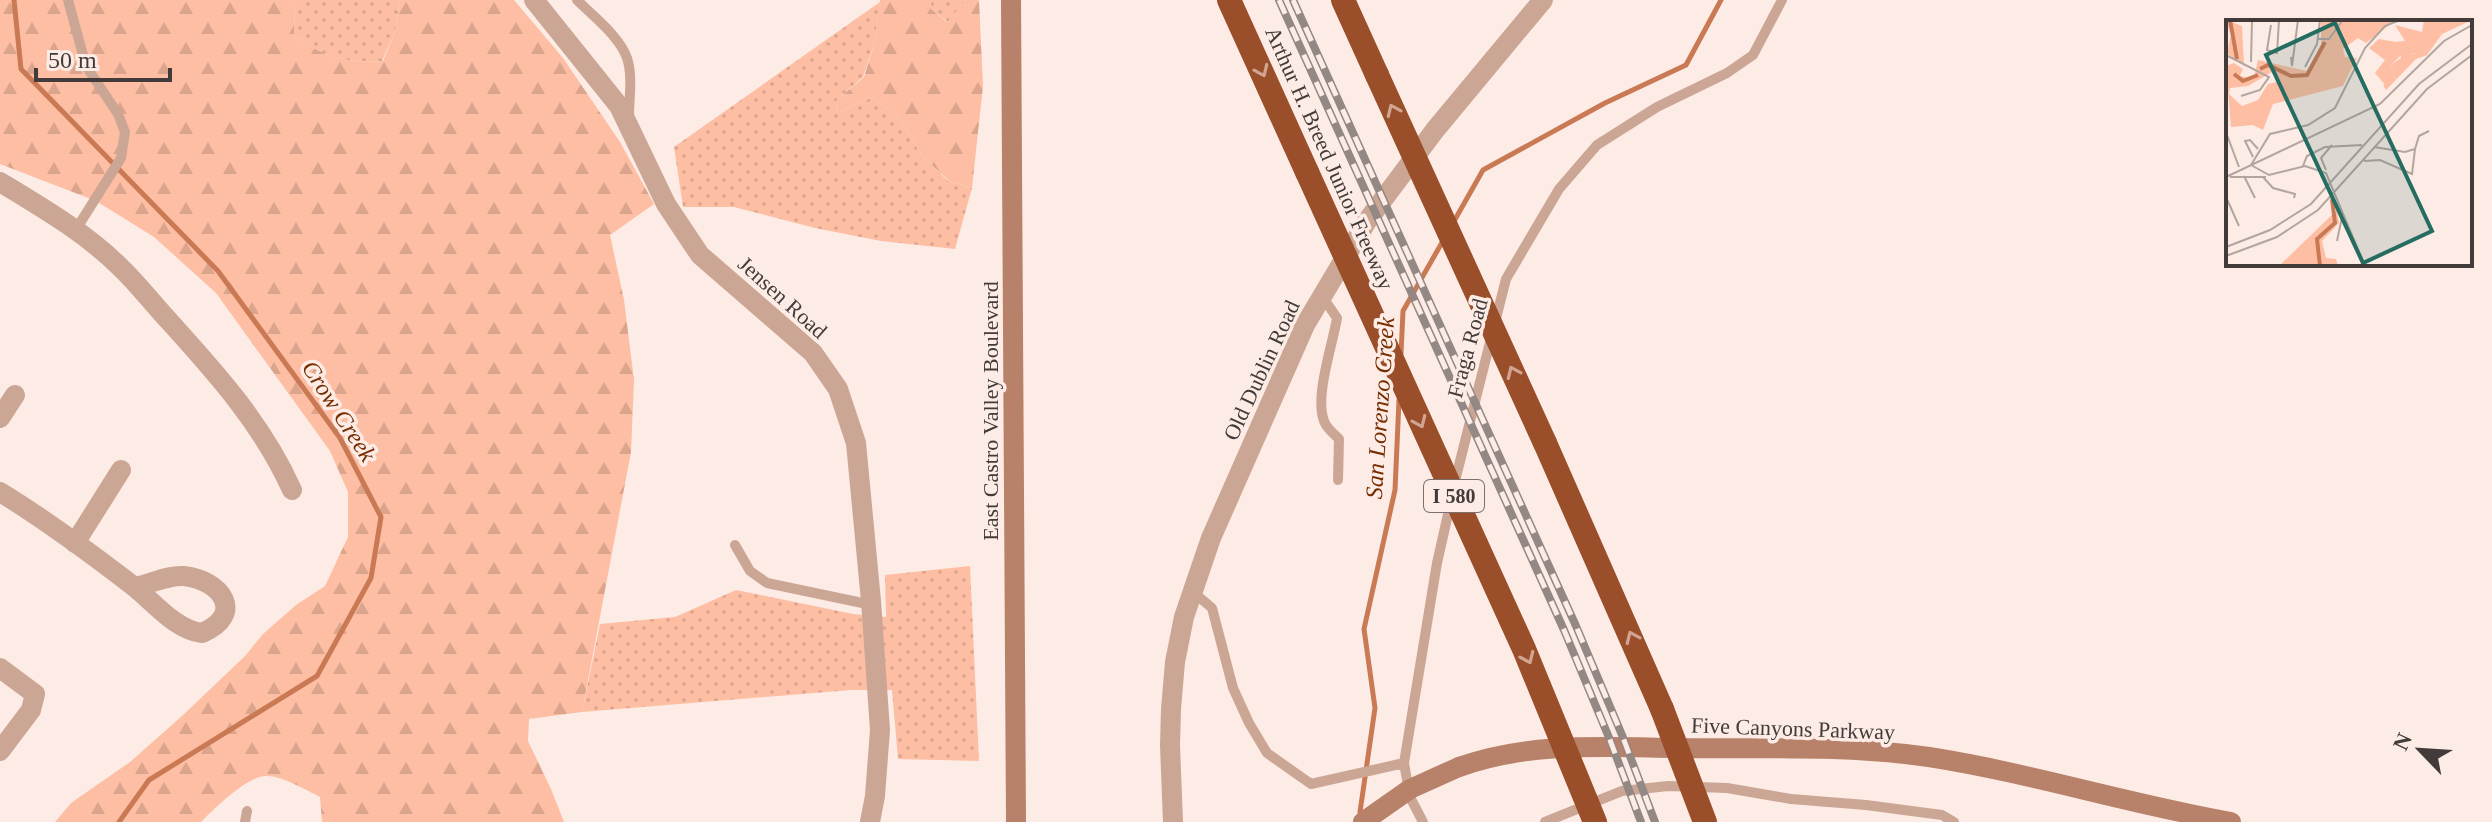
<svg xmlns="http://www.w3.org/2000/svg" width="2492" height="822" viewBox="0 0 2492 822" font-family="'Times New Roman',serif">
  <defs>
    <pattern id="grass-dots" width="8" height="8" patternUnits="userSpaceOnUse" patternTransform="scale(2)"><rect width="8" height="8" fill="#fdbea3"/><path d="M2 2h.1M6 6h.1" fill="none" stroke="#daa48d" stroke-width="1.8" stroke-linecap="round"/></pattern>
    <pattern id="forest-firs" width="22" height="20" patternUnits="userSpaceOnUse" patternTransform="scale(2)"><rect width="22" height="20" fill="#fdbea3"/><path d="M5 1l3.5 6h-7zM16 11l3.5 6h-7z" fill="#daa48d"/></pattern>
  </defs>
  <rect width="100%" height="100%" fill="#fcece5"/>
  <path fill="url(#grass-dots)" d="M295,0H400L395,32L382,61C348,64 322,56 294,36Z
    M931,0H966L948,22L930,8Z
    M880,2L875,41L863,77L836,101L837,113L873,97L898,117L922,156L948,181L972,188L955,249L881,241L815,228L734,207H683L674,147Z
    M970,566L979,761L898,759L892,690H851L582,712L600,624L675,617L736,590L853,614L886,617L885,575Z"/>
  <path fill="url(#forest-firs)" d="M0,0H295L294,36C322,56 348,64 383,61L395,32L400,0H514L563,58L620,142L654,204L610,235L624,300L634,380L631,452L582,712L529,719L528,741L551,789L564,822H322L320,797C306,790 282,776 267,776C248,775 214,809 201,822H55L71,803L130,762L182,716L245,656L263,634L296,605L325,586L348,537V492L330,451L216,293L154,237L96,201L0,164Z
    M880,0H931L930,8L947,22L966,0H979L983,86L972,188L949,181L922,156L898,117L873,97L837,113L836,101L864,77L875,41Z"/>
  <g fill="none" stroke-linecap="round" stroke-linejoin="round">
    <path stroke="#ca7955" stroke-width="5" d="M14,0L21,69L218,271L340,438L381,517L371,578L317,676L149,780L119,822
      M1453,223L1483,170L1605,103L1686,65L1721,0
      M1401,354L1403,311L1444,239
      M1363,816L1360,812L1375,708L1364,629L1395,490L1399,400"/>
    <path stroke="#cca695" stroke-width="10" d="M68,0L86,66L118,114L125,132L121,158L75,231
      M577,0C593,16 620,37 627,58C633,76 629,98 629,116
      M1322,296L1337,318C1333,344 1312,403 1326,425C1329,430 1335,435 1339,439L1338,480
      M1454,485L1506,279L1559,189L1597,145L1657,107L1727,73L1753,55L1782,0
      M735,545L750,571L767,583L872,605
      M1193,592L1212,608L1233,688L1249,723L1267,753L1311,784L1404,763
      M245,822L247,811
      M1423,822L1410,797L1404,763L1437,563L1451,501
      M1545,822L1622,791L1668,786L1727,788L1791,799L1866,805L1942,815L1954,822"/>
    <path stroke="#cca695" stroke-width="20" d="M534,0L619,106L666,204L700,255L813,353L838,389L856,443L871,601L880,730L875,796L870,822
      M0,182C41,207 86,233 120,267C138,284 153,304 170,322C217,374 263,425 292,490
      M0,418L15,395
      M0,492C46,520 89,552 132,585C153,601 175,630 202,633C246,614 221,580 184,576C167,575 151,584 135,587
      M75,543L121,470
      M0,668L35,694L31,710L0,751
      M1173,822L1170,745L1171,709L1175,662L1184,617L1211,538L1305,325L1367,221L1435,130L1543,0"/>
    <path stroke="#b88169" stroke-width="20" d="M1011,0L1016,822
      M1459,767C1529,742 1601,747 1675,748C1759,749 1846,745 1929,757C2031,773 2129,804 2231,822"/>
    <path stroke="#9a4e2a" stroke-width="24" d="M1229,0L1307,172
      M1343,0L1377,75
      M1545,443L1662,709"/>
    <defs>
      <path id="rail" d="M1279,0L1564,630L1610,740L1641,822
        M1293,0L1576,626L1622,735L1655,822"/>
    </defs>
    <use href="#rail" stroke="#938884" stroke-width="8"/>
    <use href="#rail" stroke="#fcece5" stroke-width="5" stroke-dasharray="15" stroke-linecap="butt"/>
    <path stroke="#b88169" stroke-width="20" d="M1363,822L1410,789L1459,767"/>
    <path stroke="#9a4e2a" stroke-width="24" d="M1377,75L1545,443
      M1307,172L1524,649L1595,822
      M1662,709L1705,822"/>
  </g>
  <defs><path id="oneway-chevron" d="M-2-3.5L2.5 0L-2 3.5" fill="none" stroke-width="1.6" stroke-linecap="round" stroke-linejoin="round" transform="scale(2)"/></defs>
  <g stroke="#d0a591">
    <use href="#oneway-chevron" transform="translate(1262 71) rotate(66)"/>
    <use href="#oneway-chevron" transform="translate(1393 110) rotate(-114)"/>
    <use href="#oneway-chevron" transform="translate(1513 372) rotate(-114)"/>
    <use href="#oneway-chevron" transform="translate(1420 422) rotate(66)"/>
    <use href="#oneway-chevron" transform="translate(1632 637) rotate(-114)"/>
    <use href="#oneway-chevron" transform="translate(1528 658) rotate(66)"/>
  </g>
  <g text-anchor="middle" stroke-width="7" stroke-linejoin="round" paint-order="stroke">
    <rect fill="#fcece5" stroke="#7a706d" stroke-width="2" x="1424" y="480" width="60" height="32" rx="6"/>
    <g font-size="20" font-weight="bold" fill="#423b39">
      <text x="1454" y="503">I 580</text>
    </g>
    <g font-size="22" fill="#423b39" stroke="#fcece5">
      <text transform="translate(1330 158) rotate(66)" y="8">Arthur H. Breed Junior Freeway</text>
      <text transform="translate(783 297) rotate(42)" y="8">Jensen Road</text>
      <text transform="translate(1467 348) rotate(-75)" y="8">Fraga Road</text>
      <text transform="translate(1261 370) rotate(-65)" y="8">Old Dublin Road</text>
      <text transform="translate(990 411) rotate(-90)" y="8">East Castro Valley Boulevard</text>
      <text transform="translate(1793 728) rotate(2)" y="8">Five Canyons Parkway</text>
    </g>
    <g font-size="24" font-style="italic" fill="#772d00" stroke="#fcece5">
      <text transform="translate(1380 408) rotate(-86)" y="8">San Lorenzo Creek</text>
      <text transform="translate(339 411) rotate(57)" y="8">Crow Creek</text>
    </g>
  </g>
  <g transform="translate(2226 20)">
    <rect width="246" height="246" fill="#fcece5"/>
    <path d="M153,19L181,24L189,33L175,35L165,45L170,59L160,66L149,53L159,40L143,28Z" fill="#fdbea3"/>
    <path d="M0,0L16,6L18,46L1,33L5,15ZM95,0H170L140,23L132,18L117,29L119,37L131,38L117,66L47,84L37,110L27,105L5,107L0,46L8,43L17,49L14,56L20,57H28L32,40L81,51L95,25ZM46,52L55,61L42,64L32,80L16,86L3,74L4,68L22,66ZM198,0H246L216,14L201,35L190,39L160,70L157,65L170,59L165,45L175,38L173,31L189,34L181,24L158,23L179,21L169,5L196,12Z" fill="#fdbea3" fill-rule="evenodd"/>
    <path d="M111,190L113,203L96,221L100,238L110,239L112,246H53Z" fill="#fdbea3"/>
    <path fill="none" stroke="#ca7955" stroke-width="4" d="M4,0L11,39M34,49L42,45L65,56L81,55L99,22M8,54L17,61L32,55M94,246L91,219L109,203L106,179"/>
    <path fill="none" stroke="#b2a5a0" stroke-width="2" d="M45,5L41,30L51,33L53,0M92,19H103L116,1M0,35L43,57L34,70L15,76M65,37L66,46L72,0M25,42L26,0M79,47L91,24L94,0M0,92V117M1,115L13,147M148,127L179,132L189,129L193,116L203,111M27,137L19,121L24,120L32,129M138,141L154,140L186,154L189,129M25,145L44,114L82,105L109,88L139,28L159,6L174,0M25,145L43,155L79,146L100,153L139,246M77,146L81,136L99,127L136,125M100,150L95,138L106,125M18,156L29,178M0,157L154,84L218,21L246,5M4,157H40M37,157L47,168L69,174L68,178M0,177L13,206M111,221L116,197M0,227L44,210L85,184L193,64L246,24M0,236L51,217L92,190L201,69L246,35"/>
    <path fill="#266d61" fill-opacity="0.15" stroke="#266d61" stroke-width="4" d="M109,3L206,211L137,243L40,35Z"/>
    <rect width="246" height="246" fill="none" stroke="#423b39" stroke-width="4"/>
  </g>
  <g transform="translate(2420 750) rotate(295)" stroke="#fcece5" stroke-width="6" paint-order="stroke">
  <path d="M0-6L14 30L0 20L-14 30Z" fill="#423b39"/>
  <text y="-12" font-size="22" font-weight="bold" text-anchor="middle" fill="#423b39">N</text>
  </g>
  <path d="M36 68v12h134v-12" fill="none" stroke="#423b39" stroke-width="4"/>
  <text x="48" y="68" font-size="24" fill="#423b39" stroke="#fcece5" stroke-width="6" paint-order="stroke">50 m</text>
</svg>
